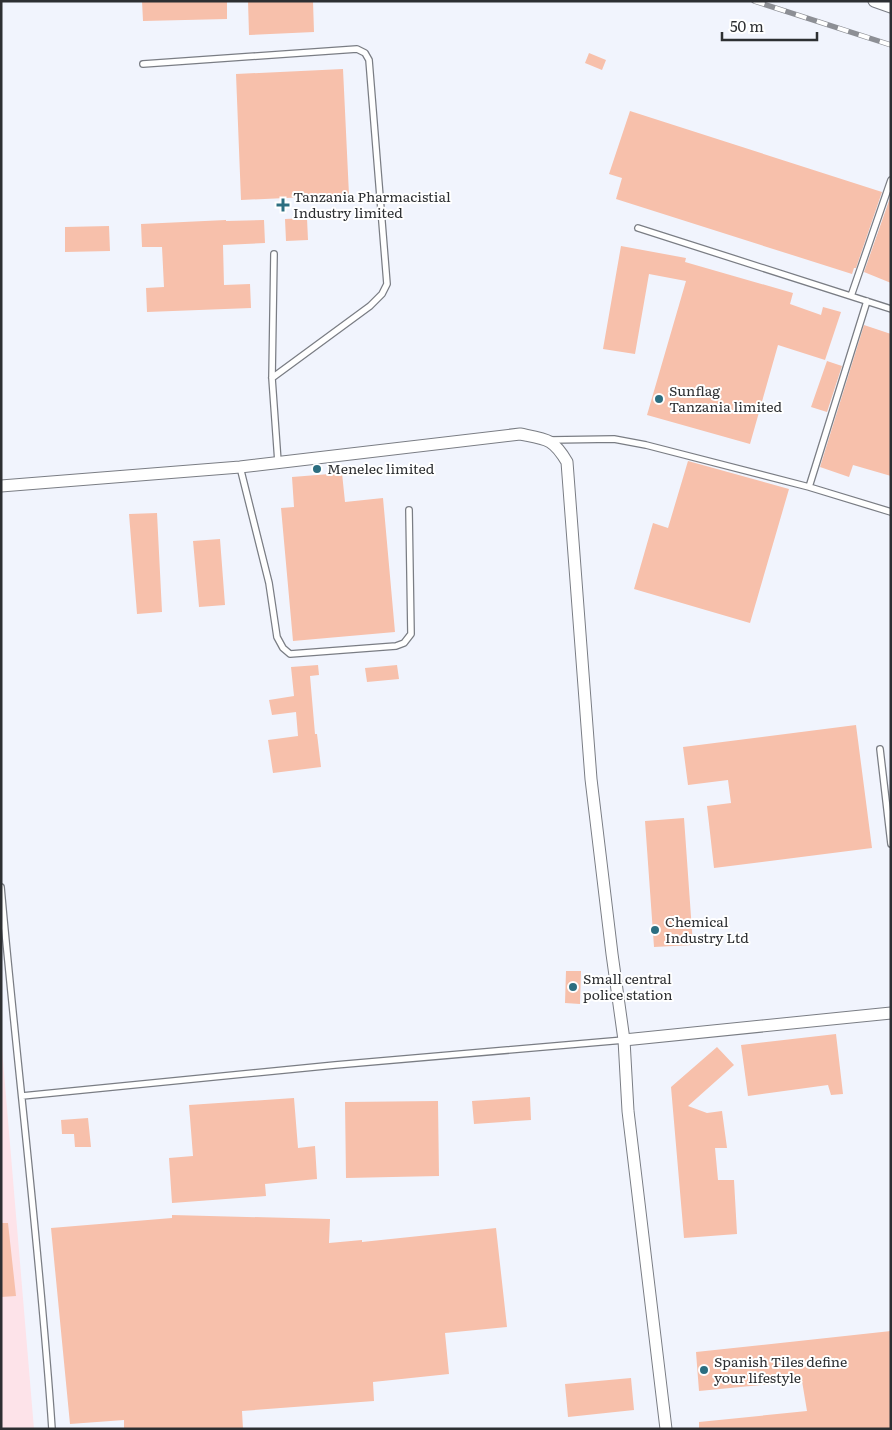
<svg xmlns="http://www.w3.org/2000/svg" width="892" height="1430" viewBox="0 0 892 1430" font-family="Literata,serif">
  <rect width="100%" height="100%" fill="#f1f4fd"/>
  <path fill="#fde3e9" d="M1,1037L34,1429H1Z"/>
  <path fill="#f7c0ab" d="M142,1H227V19L143,21Z
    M248,1H313L314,32L249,35Z
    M589,53L606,60L602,70L585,63Z
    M343,69L349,195L241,200L236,74Z
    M630,111L882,192L856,268H854L852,274L616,199L622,178L609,174Z
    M891,195V283L864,272Z
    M307,218L308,240L286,241L285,219Z
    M226,220V221L264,220L265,243L223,245L224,285L250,284L251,308L147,312L146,288L164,287L162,247H142L141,224Z
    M109,226L110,251L65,252V227Z
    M621,246L686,258L685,262L793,293L790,304L821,315L823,307L841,312L825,360L778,345L750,444L647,415L686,281L649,274L635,354L603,349Z
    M864,325L891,334V476L853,465L849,477L820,467Z
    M827,361L842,366L827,412L811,407Z
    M688,461L789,489L750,623L634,589L653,523L668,528Z
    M342,473L345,502L383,498L395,632L293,641L281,508L294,507L292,477Z
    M157,513L162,612L137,614L129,514Z
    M220,539L225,605L199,607L193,541Z
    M318,665L319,675L310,676L315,734H317L321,767L273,773L268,740L298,736L296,712L272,715L269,700L294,696L291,667Z
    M397,665L399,679L367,682L365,668Z
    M856,725L872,848L714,868L707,806L731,803L728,780L688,785L683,747Z
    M684,818L693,945L654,947L645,821Z
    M566,971H581L580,1004L565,1003Z
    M836,1034L843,1094L831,1095L828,1085L748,1096L741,1045Z
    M717,1047L734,1065L688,1106L707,1113L722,1111L727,1148H715L718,1180H734L737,1234L684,1238L671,1087Z
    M530,1097L531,1120L474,1124L472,1101Z
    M294,1098L298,1148L315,1146L317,1179L265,1184L266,1196L172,1203L169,1158L193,1156L189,1105Z
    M438,1101L439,1176L346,1178L345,1102Z
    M88,1118L91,1147H75L74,1134H62L61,1120Z
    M172,1215L330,1219L329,1243L362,1240V1242L496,1228L507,1327L445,1333L449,1374L373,1382L374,1401L242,1411L243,1429H124V1420L70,1424L51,1228L172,1218Z
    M1,1223H8L16,1296L1,1297Z
    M891,1331V1429H699V1422L807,1411L802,1381L699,1391L696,1352Z
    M631,1378L634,1410L568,1417L565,1384Z"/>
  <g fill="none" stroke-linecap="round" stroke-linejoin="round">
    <defs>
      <path id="service" d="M143,64L357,49L365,53L369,60L387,284L382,294L370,306L272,378
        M638,228L891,309
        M274,254L272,378L278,462
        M851,296L891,180
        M550,440L614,439L646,445L809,487L891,512
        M240,467L269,583L277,637L283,648L290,654L396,646L404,643L411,634L409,510
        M809,487L867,301
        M880,749L891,844
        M1,887C17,1068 40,1248 52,1429
        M22,1096L335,1065L624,1040"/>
      <path id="minor" d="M874,1L891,7
        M1,486L240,467L520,434C546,439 553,438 567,462L591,779L612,954L624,1040L628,1111L666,1429
        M624,1040L891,1013"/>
    </defs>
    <use href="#service" stroke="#7a7d84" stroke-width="8"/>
    <use href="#minor" stroke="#7a7d84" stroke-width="13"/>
    <use href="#service" stroke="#fff" stroke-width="5.5"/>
    <use href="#minor" stroke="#fff" stroke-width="11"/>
    <defs>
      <path id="rail" d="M754,1L891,45"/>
    </defs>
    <use href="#rail" stroke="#8d8f95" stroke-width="5.5"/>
    <use href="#rail" stroke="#fff" stroke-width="4" stroke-dasharray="11" stroke-linecap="butt"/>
  </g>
  <g fill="#2c6e80" stroke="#fff" stroke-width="2">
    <path d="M280.5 197.5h5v5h5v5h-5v5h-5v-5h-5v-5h5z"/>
    <circle cx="659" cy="399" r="5"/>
    <circle cx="317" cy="469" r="5"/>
    <circle cx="655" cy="930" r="5"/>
    <circle cx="573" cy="987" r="5"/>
    <circle cx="704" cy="1370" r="5"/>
  </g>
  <g text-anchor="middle" stroke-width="4" stroke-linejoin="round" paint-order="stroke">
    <g font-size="14" fill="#2d2f32" stroke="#fff" text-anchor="start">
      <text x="293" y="202">Tanzania Pharmacistial<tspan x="293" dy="16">Industry limited</tspan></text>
      <text x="669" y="396">Sunflag<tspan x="669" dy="16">Tanzania limited</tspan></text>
      <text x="327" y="474">Menelec limited</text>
      <text x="665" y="927">Chemical<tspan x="665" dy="16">Industry Ltd</tspan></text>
      <text x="583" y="984">Small central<tspan x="583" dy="16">police station</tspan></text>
      <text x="714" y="1367">Spanish Tiles define<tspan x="714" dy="16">your lifestyle</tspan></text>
    </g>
  </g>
  <rect width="892" height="1430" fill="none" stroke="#2d2f32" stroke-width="5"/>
  <path d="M722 32v8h95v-8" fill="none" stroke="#2d2f32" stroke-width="2.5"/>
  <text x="730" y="32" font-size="15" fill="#2d2f32" stroke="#ffffff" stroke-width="4" paint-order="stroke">50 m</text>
</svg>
